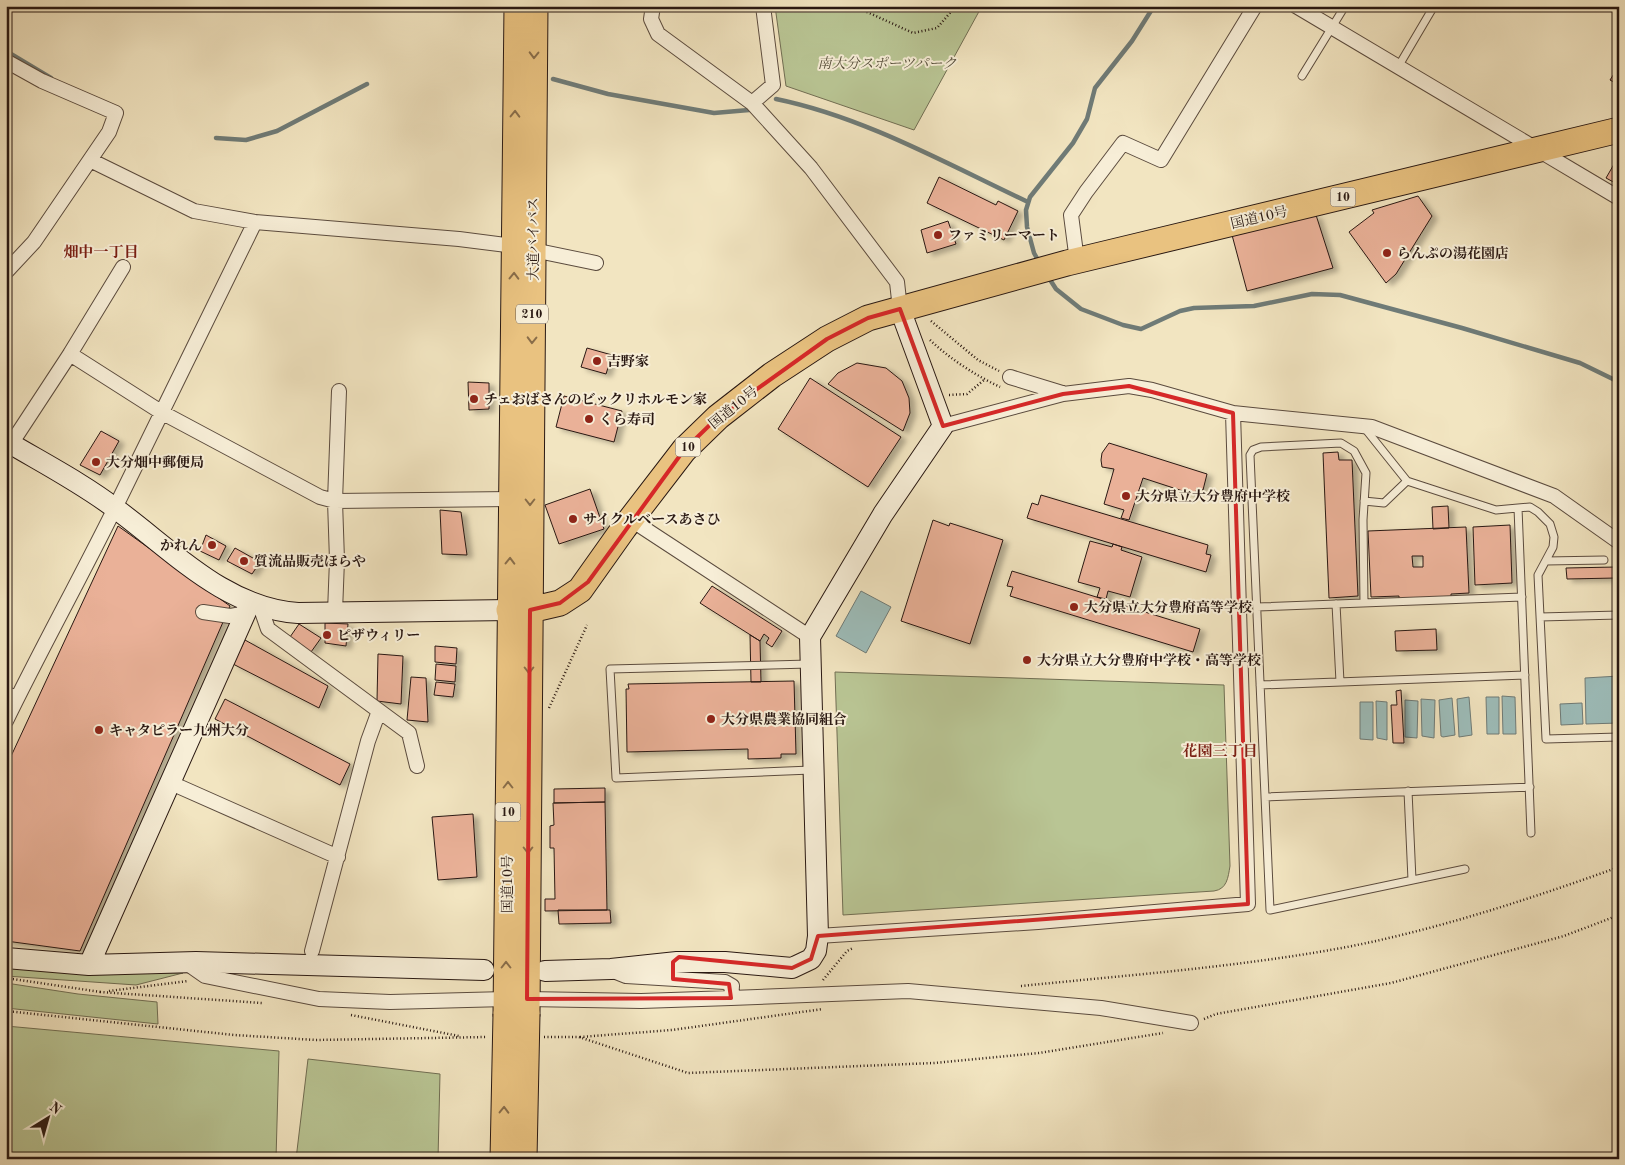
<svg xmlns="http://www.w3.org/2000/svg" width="1625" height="1165" viewBox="0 0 1625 1165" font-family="'Old Standard TT','Noto Serif JP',serif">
  <defs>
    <filter id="shadow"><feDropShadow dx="5.5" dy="3" stdDeviation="2.5" flood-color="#0004"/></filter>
  </defs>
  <rect width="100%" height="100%" fill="#f2e5c1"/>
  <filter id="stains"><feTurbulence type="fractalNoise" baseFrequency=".004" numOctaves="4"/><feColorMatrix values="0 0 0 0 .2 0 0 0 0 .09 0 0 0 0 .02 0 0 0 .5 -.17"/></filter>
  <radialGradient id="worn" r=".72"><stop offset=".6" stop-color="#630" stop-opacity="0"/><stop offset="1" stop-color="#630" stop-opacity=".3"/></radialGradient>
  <path fill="#b9c594" stroke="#716e53" d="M775,6H982L914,130L786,86Z
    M835,672L1224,685L1230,866C1228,878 1227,889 1214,891L843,915Z
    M6,960L89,972L183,973L136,985L6,976Z
    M6,983L78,994L157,1002L158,1024L6,1008Z
    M6,1026L279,1051L276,1159H6Z
    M308,1059L440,1074L438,1159H296Z"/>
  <path fill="#9dbdba" stroke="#6f7b77" d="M861,591L891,607L866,653L836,636Z
    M1619,676V723L1586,724L1585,678Z
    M1502,696L1515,697L1516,734H1503Z
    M1469,697L1472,735L1459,737L1457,699Z
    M1486,697H1499V734H1487Z
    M1452,698L1455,735L1443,737L1441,736L1439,700Z
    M1421,699L1435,700L1434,738L1422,736Z
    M1405,700L1418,701L1417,738L1405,737Z
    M1376,701L1387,702V740L1377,738Z
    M1360,702H1373V740L1360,739Z
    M1582,703L1583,724L1561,725L1560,704Z"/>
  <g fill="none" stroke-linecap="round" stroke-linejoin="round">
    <path stroke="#6f7b77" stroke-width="4.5" d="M6,51L51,78
      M553,79L608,94L714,113L749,110
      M776,99C864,117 947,164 1028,202
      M216,138L246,140L277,131L367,84
      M1039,262L1034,253L1027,227L1026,210L1030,197L1073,143L1087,119L1095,88L1132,41L1154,6
      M1047,275L1056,289L1081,309L1123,325L1141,329L1180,311L1194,308L1254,306L1312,294L1340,295L1462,328L1580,363L1619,382"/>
  </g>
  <path fill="#eab198" stroke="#291812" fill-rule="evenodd" filter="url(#shadow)" d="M1619,66V85L1610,80Z
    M1617,159L1619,160V185L1606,178Z
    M939,177L996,205L998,201L1018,211L1004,240L927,203Z
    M1418,196L1432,216L1396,274L1386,283L1349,232L1374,213L1372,210Z
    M1316,215L1333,268L1247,291L1232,235Z
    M948,221L956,244L927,253L921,230Z
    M587,348L612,355L606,374L581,367Z
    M857,363L886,368L902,381L909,398L910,413L903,431L828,384L838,373Z
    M810,378L901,437L868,487L778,429Z
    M468,382L489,383V409L469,410Z
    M564,396L622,411L614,442L556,427Z
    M101,431L119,441L100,475L80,465Z
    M1109,443L1207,474L1203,490L1197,488L1195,495L1143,478L1129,520L1121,518L1124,510L1104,504L1114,469L1102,467L1101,460L1102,453Z
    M1338,452L1339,460H1352L1358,596L1329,598L1323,453Z
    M590,489L604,529L559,544L545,505Z
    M1041,495L1208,545L1206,554L1211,555L1206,572L1027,518L1032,503L1038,505Z
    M1448,506L1449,528L1433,529L1432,507Z
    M440,510L461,512L467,555L442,554Z
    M933,520L949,526L950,523L1003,540L970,644L901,621Z
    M1510,525L1512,583L1475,585L1473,527Z
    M118,526L230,606L80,951L6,941V767Z
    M1466,527L1469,593L1451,594V598L1399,600V596L1371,597L1368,531ZM1412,556H1423V567H1413Z
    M206,535L226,546L219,560L200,551Z
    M1090,541L1112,547L1113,544L1122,547L1121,550L1142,557L1130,597L1108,591L1106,599L1097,597L1100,588L1078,582Z
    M235,548L260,562L252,574L227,561Z
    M1616,567V578L1567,579L1566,568Z
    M1012,571L1200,629L1193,652L1010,596L1013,587L1007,586Z
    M712,586L782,631L772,647L766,643L769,638L764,634L760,641L700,603Z
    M325,623L348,624L346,646L325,643Z
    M299,624L321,638L311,652L290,637Z
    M1436,629L1437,650L1396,651L1395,631Z
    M750,635L760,641L761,682H751Z
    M245,640L328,686L319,708L233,664Z
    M435,646L457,648L456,664L435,662Z
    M378,654L403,656L401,704L377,701Z
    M436,664L456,666L455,682L435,680Z
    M411,677L426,678L428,722L407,720Z
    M794,681L796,754H781V758L748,759V749L627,752L626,689H629L628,684Z
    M436,682L455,684L453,697L434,695Z
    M1401,690L1404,743H1393L1391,705H1397L1396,691Z
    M225,699L350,764L340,785L215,719Z
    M605,788V802L554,803V789Z
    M605,802L607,910L545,911V899H555L554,848H550V826L554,825L553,803Z
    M473,814L477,877L438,880L432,817Z
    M558,910H610L611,923L559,924Z"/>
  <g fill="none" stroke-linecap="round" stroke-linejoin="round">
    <defs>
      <path id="lane" d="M1398,67L1434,6
        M1302,76L1345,6
        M1363,426L1407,481L1496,510L1530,507L1538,512L1550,524L1554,537L1553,547L1538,575L1546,739L1619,737
        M1364,501L1384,503L1407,481
        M1518,508L1531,833
        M1546,561L1604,560
        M1364,603L1363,520L1366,473L1354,451L1341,443L1261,447L1253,450L1250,455L1270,910L1465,869
        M1336,604L1340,682
        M1257,607L1522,597
        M1540,617L1619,615
        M809,664L610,669L616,778L811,770
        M1260,685L1525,675
        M6,691L19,694
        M1408,791L1412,880
        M1265,797L1530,787"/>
      <path id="street" d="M653,6L651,19L658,34L752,103L811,168L897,282L900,309
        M1296,6L1619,198
        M6,61L42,81L116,113L109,132L34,242L6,272
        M752,103L773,85L763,6
        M90,160L194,211L255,222L459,239L514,246L596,263
        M1077,261L1071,215L1086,192L1123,143L1161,160L1255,6
        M70,354L161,412L320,497L335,501L511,499
        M1010,377L1062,393
        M943,426L1063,394L1129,386L1152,390L1233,413L1372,427L1554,496L1619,542
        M11,444L70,354L123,267
        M639,525L810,637
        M260,606L268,629L409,733L417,766
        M203,612L230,616L245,613
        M335,612L337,560L335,501L339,391
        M6,721C41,649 80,579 115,508C162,413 208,317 255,222
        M171,783L338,857
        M818,936L1038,922L1248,904L1233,413
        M312,951L368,741L379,711
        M185,962L205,976L319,999L390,1002L506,999
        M731,998L908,991L1101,1008L1191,1023
        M527,999L641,1001L731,998L732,986L725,982L626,976L616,972"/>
      <path id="secondary" d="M6,441C43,463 82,483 116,509C172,550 225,608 298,613L509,610
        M6,958L89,965L196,962L484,970
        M89,965L250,603
        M545,971L611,969L677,962H725L792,968L811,959L816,951L818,936L810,637L883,514L943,426L900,309"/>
      <path id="highway" d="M509,610H530L560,603L580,590L624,528L684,450L718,417L772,375L827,339L868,318L1067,263L1619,130
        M506,1014L517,6
        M527,1014L535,6"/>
    </defs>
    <use href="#lane" stroke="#5b4b3e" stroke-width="9"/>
    <use href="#street" stroke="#5b4b3e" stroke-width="16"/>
    <use href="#secondary" stroke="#291812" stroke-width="22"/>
    <use href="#highway" stroke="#291812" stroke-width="27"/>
    <path stroke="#291812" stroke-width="2.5" stroke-dasharray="1 2.5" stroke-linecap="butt" d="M854,6L913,33L937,28L956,6
      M931,321L978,360L999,371
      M930,340C950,359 975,375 1000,387
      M949,395L967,394L984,380
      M549,708L587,625
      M6,978L101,992
      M823,980L847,951L853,948
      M1021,986C1129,975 1239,967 1347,947C1439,929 1530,899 1619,867
      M109,991L188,981
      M100,992L262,1003
      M6,1011L234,1035L316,1040L486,1037
      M351,1015L459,1036
      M1204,1019L1216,1014L1391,983L1564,936L1619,915
      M544,1037H579L688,1073L934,1063L1039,1053L1163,1033
      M580,1037L672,1030L823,1009"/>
    <use href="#lane" stroke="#f7eed7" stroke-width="7"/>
    <use href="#street" stroke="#f7eed7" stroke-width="14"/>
    <use href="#secondary" stroke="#f7eed7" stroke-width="20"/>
    <use href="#highway" stroke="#e9c280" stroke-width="25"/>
    <defs>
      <path id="highway-bridge" d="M503,1159L506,1014
        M524,1159L527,1014"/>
    </defs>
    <use href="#highway-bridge" stroke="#291812" stroke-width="27" stroke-linecap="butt"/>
    <use href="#highway-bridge" stroke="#e9c280" stroke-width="25"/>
  </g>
  <defs><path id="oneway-chevron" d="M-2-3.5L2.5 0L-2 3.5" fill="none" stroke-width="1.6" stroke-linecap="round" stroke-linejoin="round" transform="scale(1.25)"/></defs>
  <g stroke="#896d49">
    <use href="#oneway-chevron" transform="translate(534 55) rotate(91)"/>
    <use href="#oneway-chevron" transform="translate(515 114) rotate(-89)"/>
    <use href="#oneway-chevron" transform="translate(514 276) rotate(-89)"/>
    <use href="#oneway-chevron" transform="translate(532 340) rotate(91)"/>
    <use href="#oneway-chevron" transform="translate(530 502) rotate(90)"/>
    <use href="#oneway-chevron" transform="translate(510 561) rotate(-89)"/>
    <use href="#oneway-chevron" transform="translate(529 670) rotate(90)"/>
    <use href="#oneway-chevron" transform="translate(508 785) rotate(-90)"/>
    <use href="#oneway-chevron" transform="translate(528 850) rotate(90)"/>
    <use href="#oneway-chevron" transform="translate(506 965) rotate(-90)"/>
    <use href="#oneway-chevron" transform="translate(504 1110) rotate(-89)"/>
  </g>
  <path fill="none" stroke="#d62828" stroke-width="4" stroke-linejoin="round" d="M900,309L943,426L1063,394L1129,386L1233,413L1248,904L818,936L811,959L792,968L679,957L673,962V979L729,984L731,998L527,999L530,610L560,603L588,582L684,450L718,417L827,339L868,318Z"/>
  <g fill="#8f2418" stroke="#f7eed7" stroke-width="2">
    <circle cx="938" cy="235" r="5"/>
    <circle cx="1387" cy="253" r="5"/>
    <circle cx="597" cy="361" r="5"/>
    <circle cx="474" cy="399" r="5"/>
    <circle cx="589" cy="419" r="5"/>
    <circle cx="96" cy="462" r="5"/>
    <circle cx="1126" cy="496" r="5"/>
    <circle cx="573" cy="519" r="5"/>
    <circle cx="212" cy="545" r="5"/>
    <circle cx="244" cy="561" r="5"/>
    <circle cx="1074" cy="607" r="5"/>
    <circle cx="327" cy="635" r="5"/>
    <circle cx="1027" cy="660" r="5"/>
    <circle cx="711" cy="719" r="5"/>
    <circle cx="99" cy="730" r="5"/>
  </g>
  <g text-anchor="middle" stroke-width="4" stroke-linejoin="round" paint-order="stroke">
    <g fill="#f7eed7" stroke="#67584d" stroke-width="1">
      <rect x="1330.5" y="187.5" width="25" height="19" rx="4"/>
      <rect x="516" y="304.5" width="32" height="19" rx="4"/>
      <rect x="675.5" y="437.5" width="25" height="19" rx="4"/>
      <rect x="495.5" y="802.5" width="25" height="19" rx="4"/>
    </g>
    <g font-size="12" font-weight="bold" fill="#291812">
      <text x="1343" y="201">10</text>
      <text x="532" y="318">210</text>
      <text x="688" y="451">10</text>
      <text x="508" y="816">10</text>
    </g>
    <g font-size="14" font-style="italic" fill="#544c39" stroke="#f7eed7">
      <text x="887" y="68">南大分スポーツパーク</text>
    </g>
    <g font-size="14" fill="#291812" stroke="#f7eed7">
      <text transform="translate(1259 217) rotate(-13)" y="5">国道10号</text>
      <text transform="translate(533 239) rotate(-90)" y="5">大道バイパス</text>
      <text transform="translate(733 407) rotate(-39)" y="5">国道10号</text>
      <text transform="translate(507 884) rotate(-90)" y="5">国道10号</text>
    </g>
    <g font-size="14" font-weight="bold" fill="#291812" stroke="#f7eed7" text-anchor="start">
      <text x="948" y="240">ファミリーマート</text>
      <text x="1397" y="258">らんぷの湯花園店</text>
      <text x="607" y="366">吉野家</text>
      <text x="484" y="404">チェおばさんのビックリホルモン家</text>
      <text x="599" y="424">くら寿司</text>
      <text x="106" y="467">大分畑中郵便局</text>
      <text x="1136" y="501">大分県立大分豊府中学校</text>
      <text x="583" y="524">サイクルベースあさひ</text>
      <text x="202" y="550" text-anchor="end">かれん</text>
      <text x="254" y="566">質流品販売ほらや</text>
      <text x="1084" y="612">大分県立大分豊府高等学校</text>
      <text x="337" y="640">ピザウィリー</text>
      <text x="1037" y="665">大分県立大分豊府中学校・高等学校</text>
      <text x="721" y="724">大分県農業協同組合</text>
      <text x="109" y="735">キャタピラー九州大分</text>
    </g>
    <g font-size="15" font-weight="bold" fill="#7a1f14" stroke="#f7eed7">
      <text x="101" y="257">畑中一丁目</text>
      <text x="1220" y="756">花園三丁目</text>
    </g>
  </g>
  <rect width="1625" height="1165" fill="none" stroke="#f2e5c1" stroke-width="25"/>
  <rect x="8" y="8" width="1610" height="1150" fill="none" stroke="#291812" stroke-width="2.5"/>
  <rect x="12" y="12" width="1600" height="1140" fill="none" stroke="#291812"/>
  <g transform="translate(48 1118) rotate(37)" stroke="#f7eed7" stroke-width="4" paint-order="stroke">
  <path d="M0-4L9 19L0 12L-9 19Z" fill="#291812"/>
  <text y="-8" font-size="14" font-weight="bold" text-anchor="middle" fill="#291812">N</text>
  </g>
  <rect width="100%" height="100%" filter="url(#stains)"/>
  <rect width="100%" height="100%" fill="url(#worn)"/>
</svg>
